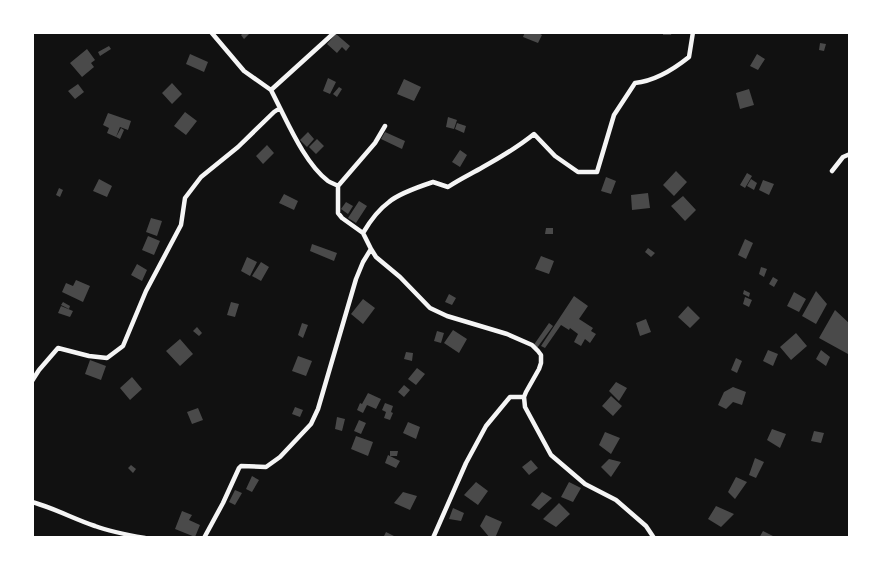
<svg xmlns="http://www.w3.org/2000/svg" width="882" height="570" viewBox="0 0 882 570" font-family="Manrope,sans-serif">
  <rect width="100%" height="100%" fill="#111"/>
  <path fill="#4a4a4a" d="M244,32H251L244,39L241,35Z
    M525,32H537L542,35L538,43L523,37Z
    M663,32H672L671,35H663Z
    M336,34L350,46L346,51L342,47L337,53L327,44Z
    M820,43L826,44L824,51L819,50Z
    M109,46L111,49L100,56L98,52Z
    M87,49L95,60L91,63L94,67L82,77L70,63Z
    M190,54L208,62L204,72L186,64Z
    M757,54L765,59L758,70L750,66Z
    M328,78L336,82L330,94L323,91Z
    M404,79L421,87L414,101L397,94Z
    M172,83L182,94L172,104L162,93Z
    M78,84L84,92L75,99L68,91Z
    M339,87L342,89L337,97L333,94Z
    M749,89L754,105L740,109L736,93Z
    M185,112L197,121L186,135L174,126Z
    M108,113L131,121L128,130L120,127L116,137L107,133L109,128L103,125Z
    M448,117L457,120L454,129L446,127Z
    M457,123L466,126L464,133L455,129Z
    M121,128L124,130L120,139L116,137Z
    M308,132L314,139L307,147L300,140Z
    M385,132L405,141L402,149L381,139Z
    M317,139L324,146L316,154L309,147Z
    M267,145L274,153L263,164L256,156Z
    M460,150L467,155L460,167L452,162Z
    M676,171L687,182L674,196L663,185Z
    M747,173L752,176L745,188L740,185Z
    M606,177L616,181L611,194L601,191Z
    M99,179L112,186L107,197L93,191Z
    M751,179L757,183L754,190L747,186Z
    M763,180L774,184L769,195L759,190Z
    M59,188L63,190L60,197L56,195Z
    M648,193L650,208L632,210L631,195Z
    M284,194L298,201L294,210L279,203Z
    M683,196L696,210L685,221L671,206Z
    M359,201L367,206L356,223L348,218Z
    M346,202L353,206L348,214L341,209Z
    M151,218L162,221L157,236L146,232Z
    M546,228H553V234H545Z
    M148,236L160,241L154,255L142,250Z
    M745,239L753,243L746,259L738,255Z
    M312,244L337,253L334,261L310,251Z
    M648,248L655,253L651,257L645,252Z
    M541,256L554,261L549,274L535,269Z
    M247,257L257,262L250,276L241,271Z
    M261,262L269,267L261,281L252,276Z
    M137,264L147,270L142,281L131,275Z
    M761,267L767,269L764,277L759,274Z
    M773,277L778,280L774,287L769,284Z
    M76,280L90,286L83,302L62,292L66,283L73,286Z
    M744,290L750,293L749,297L743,294Z
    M816,291L827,304L816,324L802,316Z
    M794,292L806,299L799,312L787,306Z
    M449,294L456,298L452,305L445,302Z
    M574,296L588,306L579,319L593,328L591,331L596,334L590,343L585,339L581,346L574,342L578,334L570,328L569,330L561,325L545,348L541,346Z
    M745,297L752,300L749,307L743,304Z
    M363,299L375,308L363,324L351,314Z
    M63,302L70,306L69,309L61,305Z
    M231,302L239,304L235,317L227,315Z
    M61,306L73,311L70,317L58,313Z
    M688,306L700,318L690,328L678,317Z
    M835,310L850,324V351L848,354L819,338Z
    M646,319L651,332L640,336L636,323Z
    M302,323L308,325L303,338L298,335Z
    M549,323L553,326L537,348L533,346Z
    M197,327L202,333L199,336L193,331Z
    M453,330L467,339L459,353L444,343Z
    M437,331L444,333L441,343L434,341Z
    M796,333L807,346L791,360L780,347Z
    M180,339L193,354L180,366L166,351Z
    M768,350L778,354L773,366L763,361Z
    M821,350L830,357L826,366L816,359Z
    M406,352L413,353L412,361L404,359Z
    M298,356L312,361L306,376L292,371Z
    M736,358L742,361L737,373L731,370Z
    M90,360L106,366L101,380L85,374Z
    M417,368L425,374L416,385L408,379Z
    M132,377L142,389L130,400L120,388Z
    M616,382L627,388L619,401L609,391Z
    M404,385L410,390L404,397L398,392Z
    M733,387L746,392L742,405L733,402L726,409L718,405L724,392Z
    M368,393L381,399L376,409L367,405L363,413L357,410L360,403L362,404Z
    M611,396L622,406L613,416L602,406Z
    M385,403L393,406L391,412L393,413L390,420L384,418L386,412L382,410Z
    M295,407L303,410L300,417L292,414Z
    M198,408L203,420L192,424L187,412Z
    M337,417L345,419L342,431L335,429Z
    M359,420L366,423L361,434L354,431Z
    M408,422L420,427L416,439L403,433Z
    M772,429L786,434L780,448L767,440Z
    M814,431L824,433L821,443L811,441Z
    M605,432L620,438L611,454L599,445Z
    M356,436L373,442L368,456L351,449Z
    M390,451H398L397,456H390Z
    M388,455L400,461L396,468L385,463Z
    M755,458L764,462L756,478L749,475Z
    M609,459L621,462L611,477L601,467Z
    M531,460L538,468L529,475L522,467Z
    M131,465L136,469L133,473L128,468Z
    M252,476L259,480L252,492L246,489Z
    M736,477L747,482L735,499L728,492Z
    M476,482L488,491L478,505L464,495Z
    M569,482L581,488L573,502L561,497Z
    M235,490L242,493L235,505L229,502Z
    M403,492L417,496L410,510L394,503Z
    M542,492L552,498L539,510L531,505Z
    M559,503L570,514L556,527L543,519Z
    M716,506L734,514L721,527L708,519Z
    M453,508L464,513L461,521L449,519Z
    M182,511L192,515L189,520L200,525L195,537L175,529Z
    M486,515L502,522L495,538H490L480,526Z
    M763,531L777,538H759Z
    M386,532L398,538H383Z"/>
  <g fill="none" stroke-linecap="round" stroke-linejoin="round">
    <path stroke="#f5f5f5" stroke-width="4.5" d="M211,32L244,71L271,90L280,108
      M271,90L335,32
      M832,171L843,157L850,154
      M338,186L375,143L385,126
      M371,249L363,233C370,221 378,210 389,202C398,194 421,186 433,182L448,187C460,179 471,174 483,167C501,157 518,147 534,134L555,156L578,172H597L614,115L635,83C655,81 674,69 689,57L693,32
      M32,381L39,370L58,348L89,356L107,358L123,346L146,291L181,225L185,198L201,177L238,147L274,112L280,108C291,130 307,165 328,181C331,183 335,184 338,186V213L342,218L363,233
      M32,502C54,508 74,519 95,526C111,532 128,535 145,538
      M204,538L223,503L239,468L241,466L266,467L280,457L311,424L318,409L356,279L363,262L371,249L376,257L400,277L430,308L447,316L507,334L532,345L538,351L541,355V363L539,369L526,392L524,397L525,407L551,455L585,484L616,500L646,526L654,538
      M433,538L466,463L486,426L510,397H524"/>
  </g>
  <rect width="882" height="570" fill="none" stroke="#ffffff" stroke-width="68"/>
</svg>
